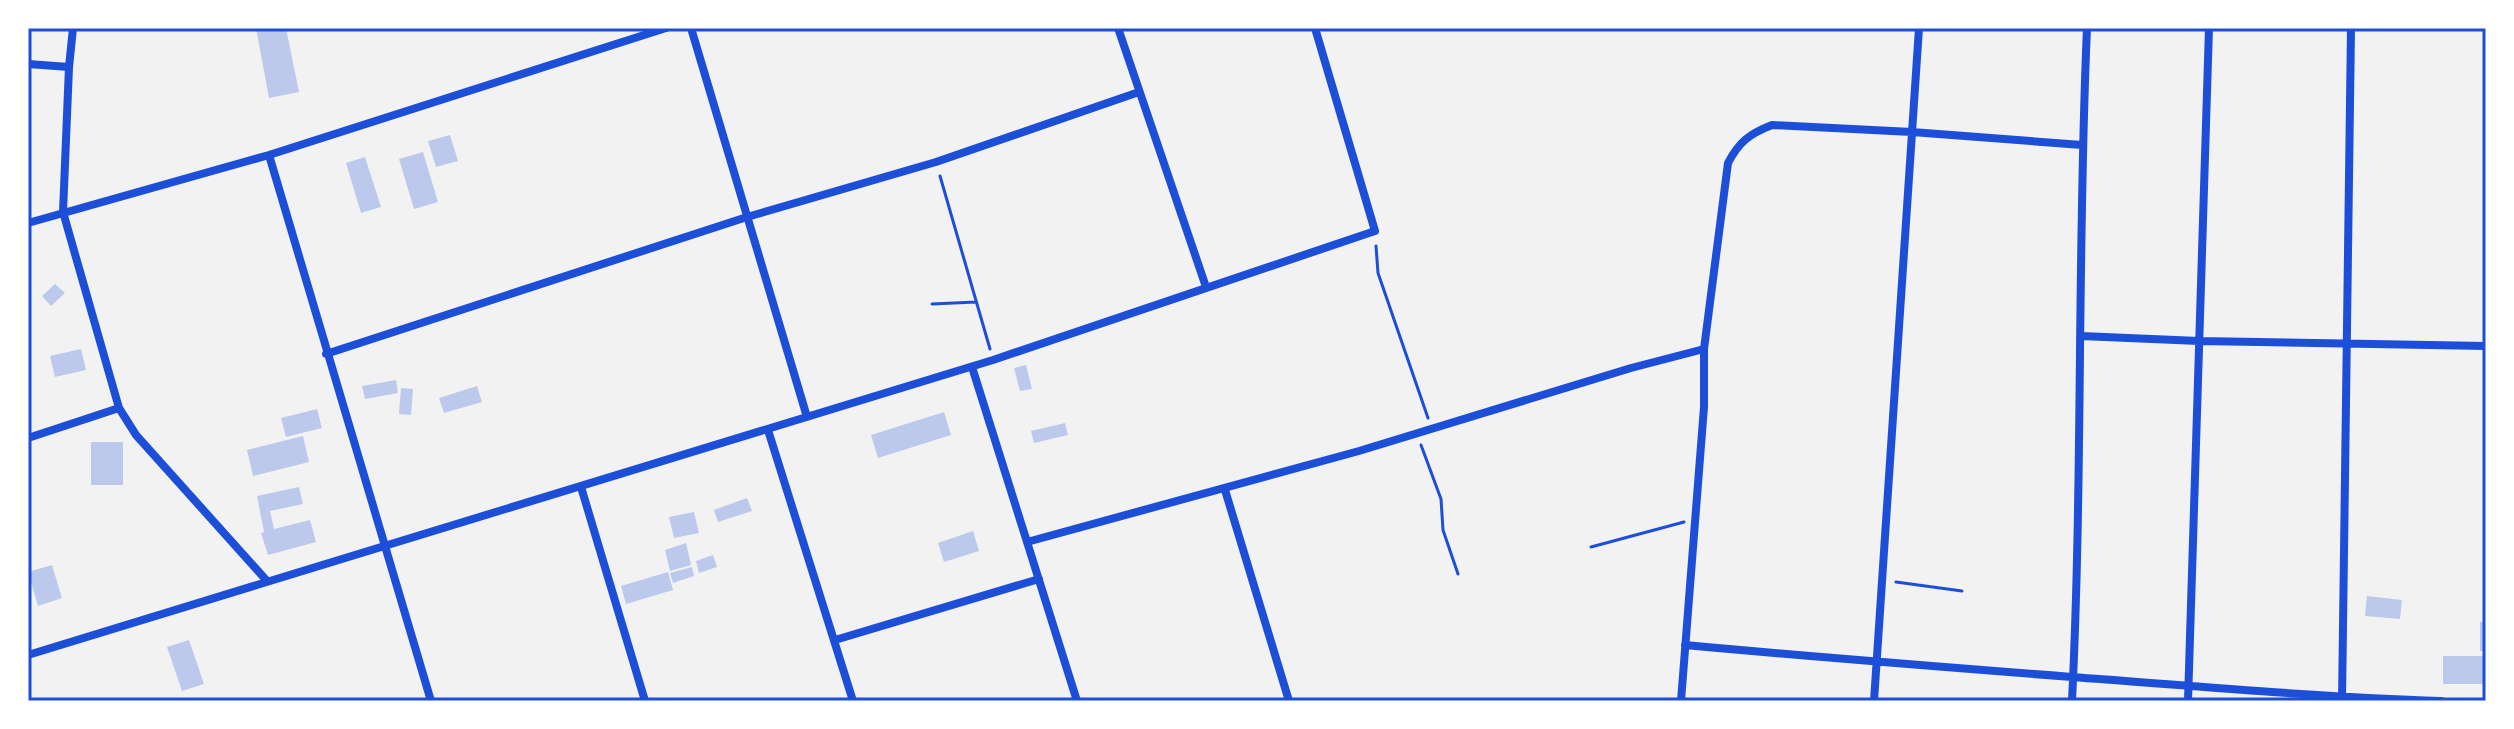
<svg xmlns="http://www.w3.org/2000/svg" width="2514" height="729" viewBox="0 0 2514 729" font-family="'Space Grotesk',sans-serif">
  <rect width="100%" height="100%" fill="#f2f2f2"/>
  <path fill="#bdc9ec" d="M256,28H286L299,92L269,98Z
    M450,135L458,161L436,167L428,141Z
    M423,152L438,202L414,209L399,159Z
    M365,157L381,207L361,213L346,163Z
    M55,284L65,293L51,306L42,296Z
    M81,349L86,370L55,377L50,356Z
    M1026,365L1032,389L1020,391L1014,368Z
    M396,380L398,393L365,399L362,386Z
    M477,386L482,402L444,413L439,398Z
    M401,388L413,389L411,415L399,414Z
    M317,409L322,428L286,437L281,418Z
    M944,412L951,435L878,458L871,435Z
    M1065,423L1068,435L1034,443L1031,431Z
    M303,436L309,462L253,476L247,450Z
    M91,442H123V485H91Z
    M299,487L303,504L270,511L274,529L310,520L316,542L268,555L261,533L264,532L257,496Z
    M747,498L752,511L718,522L714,510Z
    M694,512L699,533L674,538L669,517Z
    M973,531L979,551L944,562L938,543Z
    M686,543L691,565L670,571L665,550Z
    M713,555L717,567L699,573L696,561Z
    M52,565L62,598L38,606L28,572Z
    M692,567L694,576L673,583L670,573Z
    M668,572L673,590L626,604L621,586Z
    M2367,596L2402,600L2400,619L2365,616Z
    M2480,622H2486V651H2480Z
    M189,640L204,684L182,691L167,647Z
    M2443,656H2484V684H2443Z"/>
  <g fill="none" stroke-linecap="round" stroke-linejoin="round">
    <path stroke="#1d4ed8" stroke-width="3" d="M940,176L990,349
      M1376,246L1378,273L1428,418
      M932,304L976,302
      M1421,445L1441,499L1443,530L1458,574
      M1591,547L1684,522
      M1896,582L1962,591"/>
    <path stroke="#1d4ed8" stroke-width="8" d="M73,28L69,67L63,212L119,408L136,435L267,581
      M691,28L807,417
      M1118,28L1206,287
      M28,64L69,67
      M269,155L431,701
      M28,223L269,155L666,28
      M2081,336L2199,341L2486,346
      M326,354L747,217L936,162L1139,92
      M972,367L1077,701
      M768,430L853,701
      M28,438L119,408
      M581,487L645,701
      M1225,490L1289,701
      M1027,542L1359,451L1631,368L1704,349
      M835,640L1039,579
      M1685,645C1814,657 1943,667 2072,677C2195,686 2318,697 2441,701
      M28,655L993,360L1375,231L1315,28
      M1681,701L1704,407V349L1728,163C1739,142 1749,134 1772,125L1912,132L2082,145
      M1874,701L1919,28
      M2072,701C2083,477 2077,252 2087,28
      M2188,701L2209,28
      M2342,701L2351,28"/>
  </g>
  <rect width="2514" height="729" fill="none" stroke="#ffffff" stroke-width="60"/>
  <rect x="30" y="30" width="2454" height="669" fill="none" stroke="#1d4ed8" stroke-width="3"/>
</svg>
